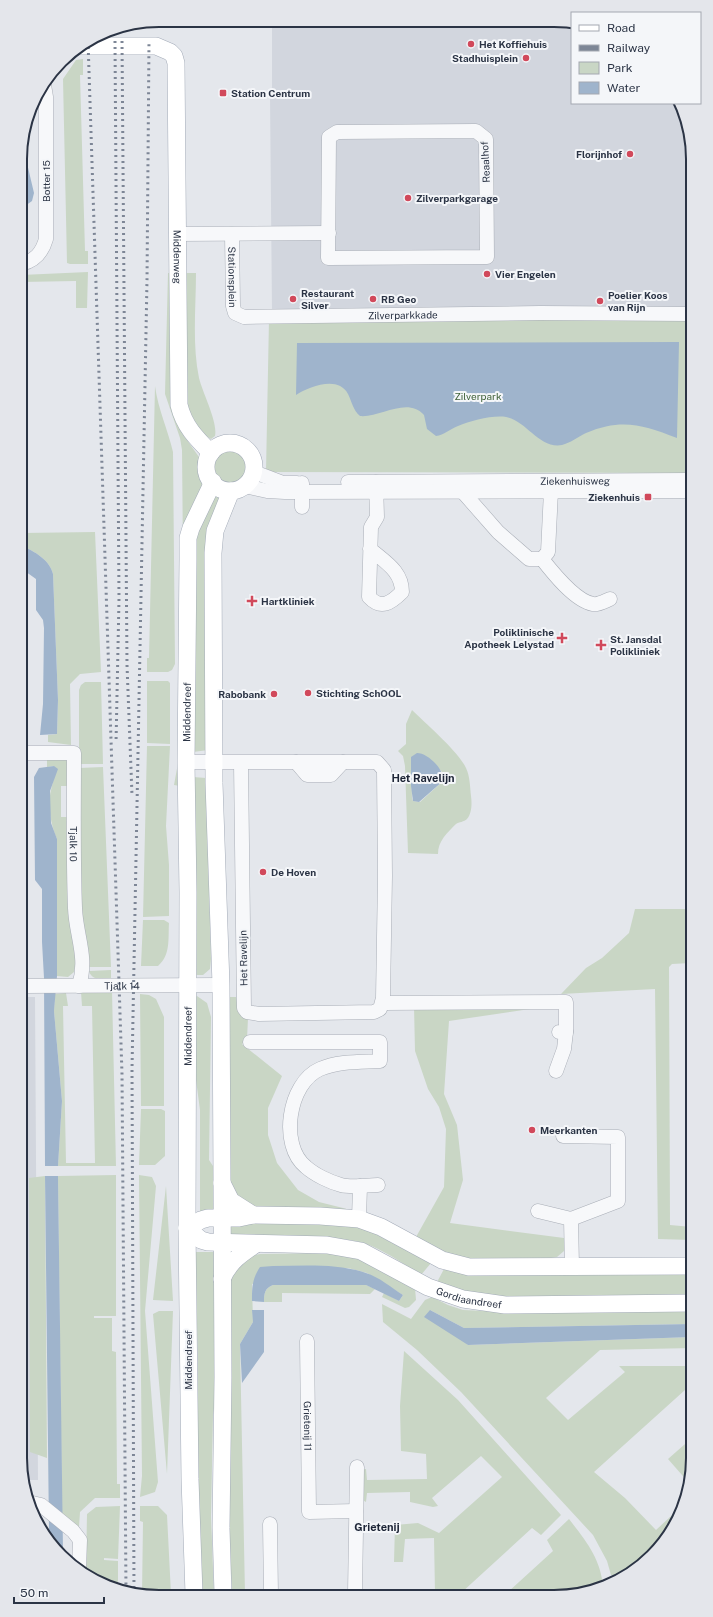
<svg xmlns="http://www.w3.org/2000/svg" width="713" height="1617" viewBox="0 0 713 1617" font-family="'Public Sans',sans-serif">
  <rect width="100%" height="100%" fill="#e4e7ec"/>
  <path fill="#d2d6de" d="M272,21L572,23V103H680L688,123L689,307L272,312L270,95L272,87Z
    M23,997H35L38,1480H25Z"/>
  <path fill="#c9d6c5" fill-rule="evenodd" d="M83,59V75H80L85,251H88V264H70L67,263L63,79L76,60Z
    M88,272L87,308H76V281L21,282V275Z
    M168,273H172L182,433L199,457L204,482L195,508L180,786L174,785L178,763V680L184,663L182,450L180,438L165,394Z
    M184,273H196C196,307 192,344 199,378C203,394 218,422 215,436L211,439L206,436L187,414Z
    M689,318V473L266,472L269,319Z
    M155,386C158,409 168,430 173,452L175,664L172,670L168,672H147V658H149Z
    M214 467a16 16 0 1 1 32 0a16 16 0 1 1-32 0Z
    M215,493L224,496L208,750L193,752V537Z
    M95,532L101,672L80,674L70,684L71,745L48,742V735L57,734L58,700L53,574C50,560 34,551 22,546V533Z
    M147,681H168L170,683V744L147,743Z
    M85,682H101L103,764H79V690L81,685Z
    M412,710C426,724 458,751 466,768C470,776 470,787 471,796C472,803 472,813 467,819C464,822 459,822 456,824C447,833 438,841 438,854L408,853L405,766L403,756L398,751L406,744V724ZM411,757L431,760L442,772L443,781L420,802L413,801L412,798Z
    M147,746H170L166,826L169,865V916L143,917Z
    M47,756L66,760L68,763L69,786H61V817H69L77,956L74,972L68,977L57,976V839C51,825 47,806 51,790C53,780 56,776 54,766L47,767Z
    M103,767L111,967H89L82,922L79,768Z
    M193,777L206,778L211,959L210,969L203,975H192Z
    M635,909H691V963L672,964L669,967L670,1225L692,1227V1240L658,1239L655,989L561,994L586,968L602,958L629,933Z
    M143,920H164L169,923C168,938 171,955 158,966H141Z
    M111,970V979C102,979 92,981 89,971Z
    M112,991L116,1166H58L62,1101L54,1011L55,994L66,993L68,1006H63L66,1163H95L92,1006H82L81,992Z
    M140,994L149,995L156,999L164,1017V1106H141Z
    M197,996L207,1003L211,1017L209,1160L217,1172V1212H200V1110L191,1042L195,997Z
    M224,997H236L239,1012L248,1018L247,1039L242,1044L282,1076L268,1108V1135L277,1163L298,1190L319,1202L347,1209L258,1208L242,1203L225,1177Z
    M557,1005L449,1021L444,1094L457,1125L463,1180L450,1223L564,1238V1251L557,1257L539,1260L466,1259L444,1252L416,1237L444,1187L446,1129L439,1107L428,1089L415,1051L414,1006Z
    M141,1109H161L165,1111V1156L155,1165H139Z
    M116,1175V1316H94V1318H112V1351L116,1352L117,1484H120V1498H95L80,1512L79,1527L62,1513L58,1176Z
    M139,1175L152,1177L156,1186L145,1311L158,1482L155,1492L140,1497L142,1476Z
    M45,1176L47,1458L30,1452L29,1178Z
    M166,1186L173,1301L153,1300Z
    M225,1222H331L362,1227L431,1263L421,1275C405,1265 384,1250 366,1244C327,1232 267,1239 226,1240Z
    M195,1252H217L218,1383L213,1415L211,1516L214,1594H200L197,1569L198,1359Z
    M328,1253L356,1255L415,1288L416,1300L409,1307L405,1308L382,1297L384,1293L399,1301L403,1295L367,1273L348,1268L252,1284L253,1322L240,1344L245,1594H232L227,1485L229,1275L250,1256L260,1254Z
    M444,1269L469,1274H692V1296L505,1298L482,1296L436,1284Z
    M273,1285H366L375,1289L370,1294L282,1293V1302H264C264,1293 265,1288 273,1285Z
    M432,1297L448,1305L463,1310L508,1312L692,1309V1324L464,1328L430,1310L468,1345L692,1337V1348L600,1350L546,1398L568,1420L625,1372L619,1366H692V1396L685,1390L594,1472L625,1498L656,1530L684,1504C677,1535 644,1555 622,1575H611L607,1561L593,1535L461,1392L417,1350L383,1322L382,1304L411,1319L425,1300Z
    M159,1311H173L167,1474L153,1314Z
    M404,1351L458,1400L561,1515L541,1535L532,1528L461,1593H435L434,1538L405,1539L403,1562H394L395,1525L418,1523L439,1533L502,1477L481,1456L432,1498L438,1506L433,1507L410,1502V1492L367,1493L366,1502L359,1498L360,1470L366,1469L367,1480L427,1479L426,1454L401,1451L400,1406Z
    M693,1437V1468L689,1483L668,1459Z
    M120,1506L118,1559L104,1558V1560L118,1561V1587L86,1571L87,1514L96,1507Z
    M140,1506H158L167,1515L171,1594H142L143,1522L140,1521Z
    M569,1519C586,1541 601,1559 603,1587L590,1592L507,1593L553,1551L547,1540Z"/>
  <path fill="#9fb4cc" d="M25,133L26,159L34,193L32,201L25,206L20,202V149Z
    M679,342L677,438C643,425 622,418 586,433C578,437 570,443 562,445C539,449 526,420 506,417C492,415 471,421 458,426C450,429 444,435 436,436L427,429L424,415C407,396 380,418 360,416C353,410 352,402 348,394C338,375 309,387 296,395L297,343Z
    M22,546C34,551 50,560 53,574L58,700L57,734L40,735L43,704L44,628L43,620L36,610V579L22,569Z
    M417,753C428,753 445,770 443,781L419,802L413,801L411,786V757Z
    M54,766L58,769L50,791L51,823L57,839V976L54,1011L62,1101L58,1166H45L44,978L42,942V889L35,880L34,777L39,768Z
    M45,1176H58L63,1552L67,1562L50,1541L49,1533Z
    M273,1266C303,1266 336,1263 366,1273C379,1277 392,1288 403,1295L399,1301L366,1285H273C265,1288 264,1293 264,1302L252,1301C252,1288 252,1279 260,1267Z
    M252,1310H264V1352L242,1383L240,1344L253,1322Z
    M430,1310L464,1328L692,1324V1337L468,1345L424,1317Z"/>
  <g fill="none" stroke-linecap="round" stroke-linejoin="round">
    <defs>
      <g id="minor">
        <path d="M476,131L486,139L487,257L328,258L329,137L337,132Z"/>
        <path d="M178,234L329,233"/>
        <path id="s1" d="M232,234L233,306L235,313L244,317L540,313L689,314"/>
        <path d="M21,264C35,261 42,253 46,239V97L44,85"/>
        <path d="M254,472L283,483H297"/>
        <path id="s2" d="M348,482L689,480"/>
        <path d="M245,486L267,491L285,492L689,491"/>
        <path d="M462,486V491L498,532L529,559H542L548,552L551,491"/>
        <path d="M302,507V483"/>
        <path d="M370,549C385,562 402,571 402,592C391,603 381,610 369,597L371,527L377,517L376,482"/>
        <path d="M542,559C553,573 575,601 593,604C599,605 605,601 610,599"/>
        <path id="s3" d="M22,753H74C74,804 73,856 75,908C76,936 88,957 79,986"/>
        <path d="M186,762H377L384,770L385,876L383,998L380,1009L374,1012L259,1014L247,1012L244,1008L241,763"/>
        <path d="M296,762L307,775H331L343,762"/>
        <path id="s4" d="M23,986L221,985"/>
        <path d="M383,1003L566,1002V1032H559"/>
        <path d="M250,1042H380V1061C360,1062 338,1061 320,1069C288,1083 279,1146 306,1167C315,1175 330,1182 341,1185C352,1188 367,1185 378,1185"/>
        <path d="M556,1071L564,1049L566,1032"/>
        <path d="M563,1136L618,1137V1201L571,1219"/>
        <path d="M538,1211L571,1219L572,1267"/>
        <path d="M359,1219L360,1186"/>
        <path id="s5" d="M307,1341L309,1512L356,1511"/>
        <path d="M28,1502L41,1505L73,1531L80,1540L79,1568"/>
        <path d="M270,1524L271,1594"/>
        <path d="M355,1593L357,1467"/>
      </g>
      <g id="major">
        <path id="s6" d="M80,46H156L170,52L174,56L176,63L179,405C184,426 196,438 211,453"/>
        <circle cx="230" cy="467" r="24"/>
        <path d="M222,1183L231,1201L253,1215"/>
        <path id="s7" d="M187,1228L201,1240L208,1242L327,1245L361,1251L428,1287L463,1299L505,1305L692,1303"/>
        <path d="M187,1228L201,1220L208,1218H239L253,1215L320,1216L359,1219L381,1227L442,1260L469,1267L692,1266"/>
        <path d="M222,1279C229,1262 241,1254 256,1244"/>
        <path id="s8" d="M194,1594L190,1479L187,1228L188,892L186,762L188,559V538L191,528L213,482"/>
        <path d="M223,1594L221,1528L223,1377L221,985L214,783L213,553L215,531L231,491"/>
      </g>
    </defs>
    <use href="#minor" stroke="#a9aeb7" stroke-width="15"/>
    <use href="#major" stroke="#a3abb8" stroke-width="18"/>
    <use href="#minor" stroke="#f7f8fa" stroke-width="14"/>
    <use href="#major" stroke="#fff" stroke-width="17"/>
    <path stroke="#7d8696" stroke-width="3" stroke-dasharray="2 4" stroke-linecap="butt" d="M88,41L122,1074L126,1592
      M115,41L119,599L116,743
      M122,41L127,665L132,795
      M134,1594L132,1069L147,280L149,41"/>
  </g>
  <g fill="#d1495b" stroke="#f4f6f9" stroke-width="1.5">
    <circle cx="471" cy="44" r="4"/>
    <circle cx="526" cy="58" r="4"/>
    <rect x="219" y="89" width="8" height="8" rx="2"/>
    <circle cx="630" cy="154" r="4"/>
    <circle cx="408" cy="198" r="4"/>
    <circle cx="487" cy="274" r="4"/>
    <circle cx="293" cy="299" r="4"/>
    <circle cx="373" cy="299" r="4"/>
    <circle cx="600" cy="301" r="4"/>
    <rect x="644" y="493" width="8" height="8" rx="2"/>
    <path d="M250 595h4v4h4v4h-4v4h-4v-4h-4v-4h4z"/>
    <path d="M560 632h4v4h4v4h-4v4h-4v-4h-4v-4h4z"/>
    <path d="M599 639h4v4h4v4h-4v4h-4v-4h-4v-4h4z"/>
    <circle cx="308" cy="693" r="4"/>
    <circle cx="274" cy="694" r="4"/>
    <circle cx="263" cy="872" r="4"/>
    <circle cx="532" cy="1130" r="4"/>
  </g>
  <g text-anchor="middle" stroke-width="4" stroke-linejoin="round" paint-order="stroke">
    <g font-size="10" font-weight="bold" fill="#2b3445" stroke="#f4f6f9" text-anchor="start">
      <text x="479" y="48">Het Koffiehuis</text>
      <text x="518" y="62" text-anchor="end">Stadhuisplein</text>
      <text x="231" y="97">Station Centrum</text>
      <text x="622" y="158" text-anchor="end">Florijnhof</text>
      <text x="416" y="202">Zilverparkgarage</text>
      <text x="495" y="278">Vier Engelen</text>
      <text x="301" y="297">Restaurant<tspan x="301" dy="12">Silver</tspan></text>
      <text x="608" y="299">Poelier Koos<tspan x="608" dy="12">van Rijn</tspan></text>
      <text x="381" y="303">RB Geo</text>
      <text x="640" y="501" text-anchor="end">Ziekenhuis</text>
      <text x="261" y="605">Hartkliniek</text>
      <text x="554" y="636" text-anchor="end">Poliklinische<tspan x="554" dy="12">Apotheek Lelystad</tspan></text>
      <text x="610" y="643">St. Jansdal<tspan x="610" dy="12">Polikliniek</tspan></text>
      <text x="316" y="697">Stichting SchOOL</text>
      <text x="266" y="698" text-anchor="end">Rabobank</text>
      <text x="271" y="876">De Hoven</text>
      <text x="540" y="1134">Meerkanten</text>
    </g>
    <g font-size="10" fill="#2b3445" stroke="#f4f6f9">
      <text transform="translate(485 162) rotate(-93)" y="4">Reaalhof</text>
      <text transform="translate(46 181) rotate(-90)" y="4">Botter 15</text>
      <text dy="4" stroke="none"><textPath href="#s6" startOffset="298">Middenweg</textPath></text>
      <text dy="4" stroke="none"><textPath href="#s1" startOffset="43">Stationsplein</textPath></text>
      <text dy="4" stroke="none"><textPath href="#s1" startOffset="248">Zilverparkkade</textPath></text>
      <text dy="4" stroke="none"><textPath href="#s2" startOffset="227">Ziekenhuisweg</textPath></text>
      <text dy="4" stroke="none"><textPath href="#s8" startOffset="882">Middendreef</textPath></text>
      <text dy="4" stroke="none"><textPath href="#s3" startOffset="143">Tjalk 10</textPath></text>
      <text transform="translate(243 958) rotate(-91)" y="4">Het Ravelijn</text>
      <text dy="4" stroke="none"><textPath href="#s4" startOffset="99">Tjalk 14</textPath></text>
      <text dy="4" stroke="none"><textPath href="#s8" startOffset="558">Middendreef</textPath></text>
      <text dy="4" stroke="none"><textPath href="#s7" startOffset="298">Gordiaandreef</textPath></text>
      <text transform="translate(188 1360) rotate(-90)" y="4">Middendreef</text>
      <text dy="4" stroke="none"><textPath href="#s5" startOffset="85">Grietenij 11</textPath></text>
    </g>
    <g font-size="10" fill="#3f6138" stroke="#f4f6f9">
      <text x="478" y="400">Zilverpark</text>
    </g>
    <g font-size="11" font-weight="bold" fill="#1d2536" stroke="#f4f6f9">
      <text x="423" y="782">Het Ravelijn</text>
      <text x="377" y="1531">Grietenij</text>
    </g>
  </g>
  <path d="M0 0H713V1617H0ZM159 27H554A132 132 0 0 1 686 159V1458A132 132 0 0 1 554 1590H159A132 132 0 0 1 27 1458V159A132 132 0 0 1 159 27Z" fill="#e4e6eb" fill-rule="evenodd"/>
  <path fill="none" stroke="#2b3445" stroke-width="2" d="M159 27H554A132 132 0 0 1 686 159V1458A132 132 0 0 1 554 1590H159A132 132 0 0 1 27 1458V159A132 132 0 0 1 159 27Z"/>
  <rect x="571" y="12" width="130" height="92" fill="#f4f6f9" stroke="#a4a8b1"/>
  <rect x="579" y="25" width="20" height="6" fill="#ffffff" stroke="#a4a8b1"/>
  <text x="607" y="32" font-size="12" fill="#2b3445">Road</text>
  <rect x="579" y="45" width="20" height="6" fill="#7d8696" stroke="#a4a8b1"/>
  <text x="607" y="52" font-size="12" fill="#2b3445">Railway</text>
  <rect x="579" y="62" width="20" height="12" fill="#c9d6c5" stroke="#a4a8b1"/>
  <text x="607" y="72" font-size="12" fill="#2b3445">Park</text>
  <rect x="579" y="82" width="20" height="12" fill="#9fb4cc" stroke="#a4a8b1"/>
  <text x="607" y="92" font-size="12" fill="#2b3445">Water</text>
  <path d="M14 1597v6h90v-6" fill="none" stroke="#2b3445" stroke-width="2"/>
  <text x="20" y="1597" font-size="12" fill="#2b3445" stroke="#f4f6f9" stroke-width="3" paint-order="stroke">50 m</text>
</svg>
